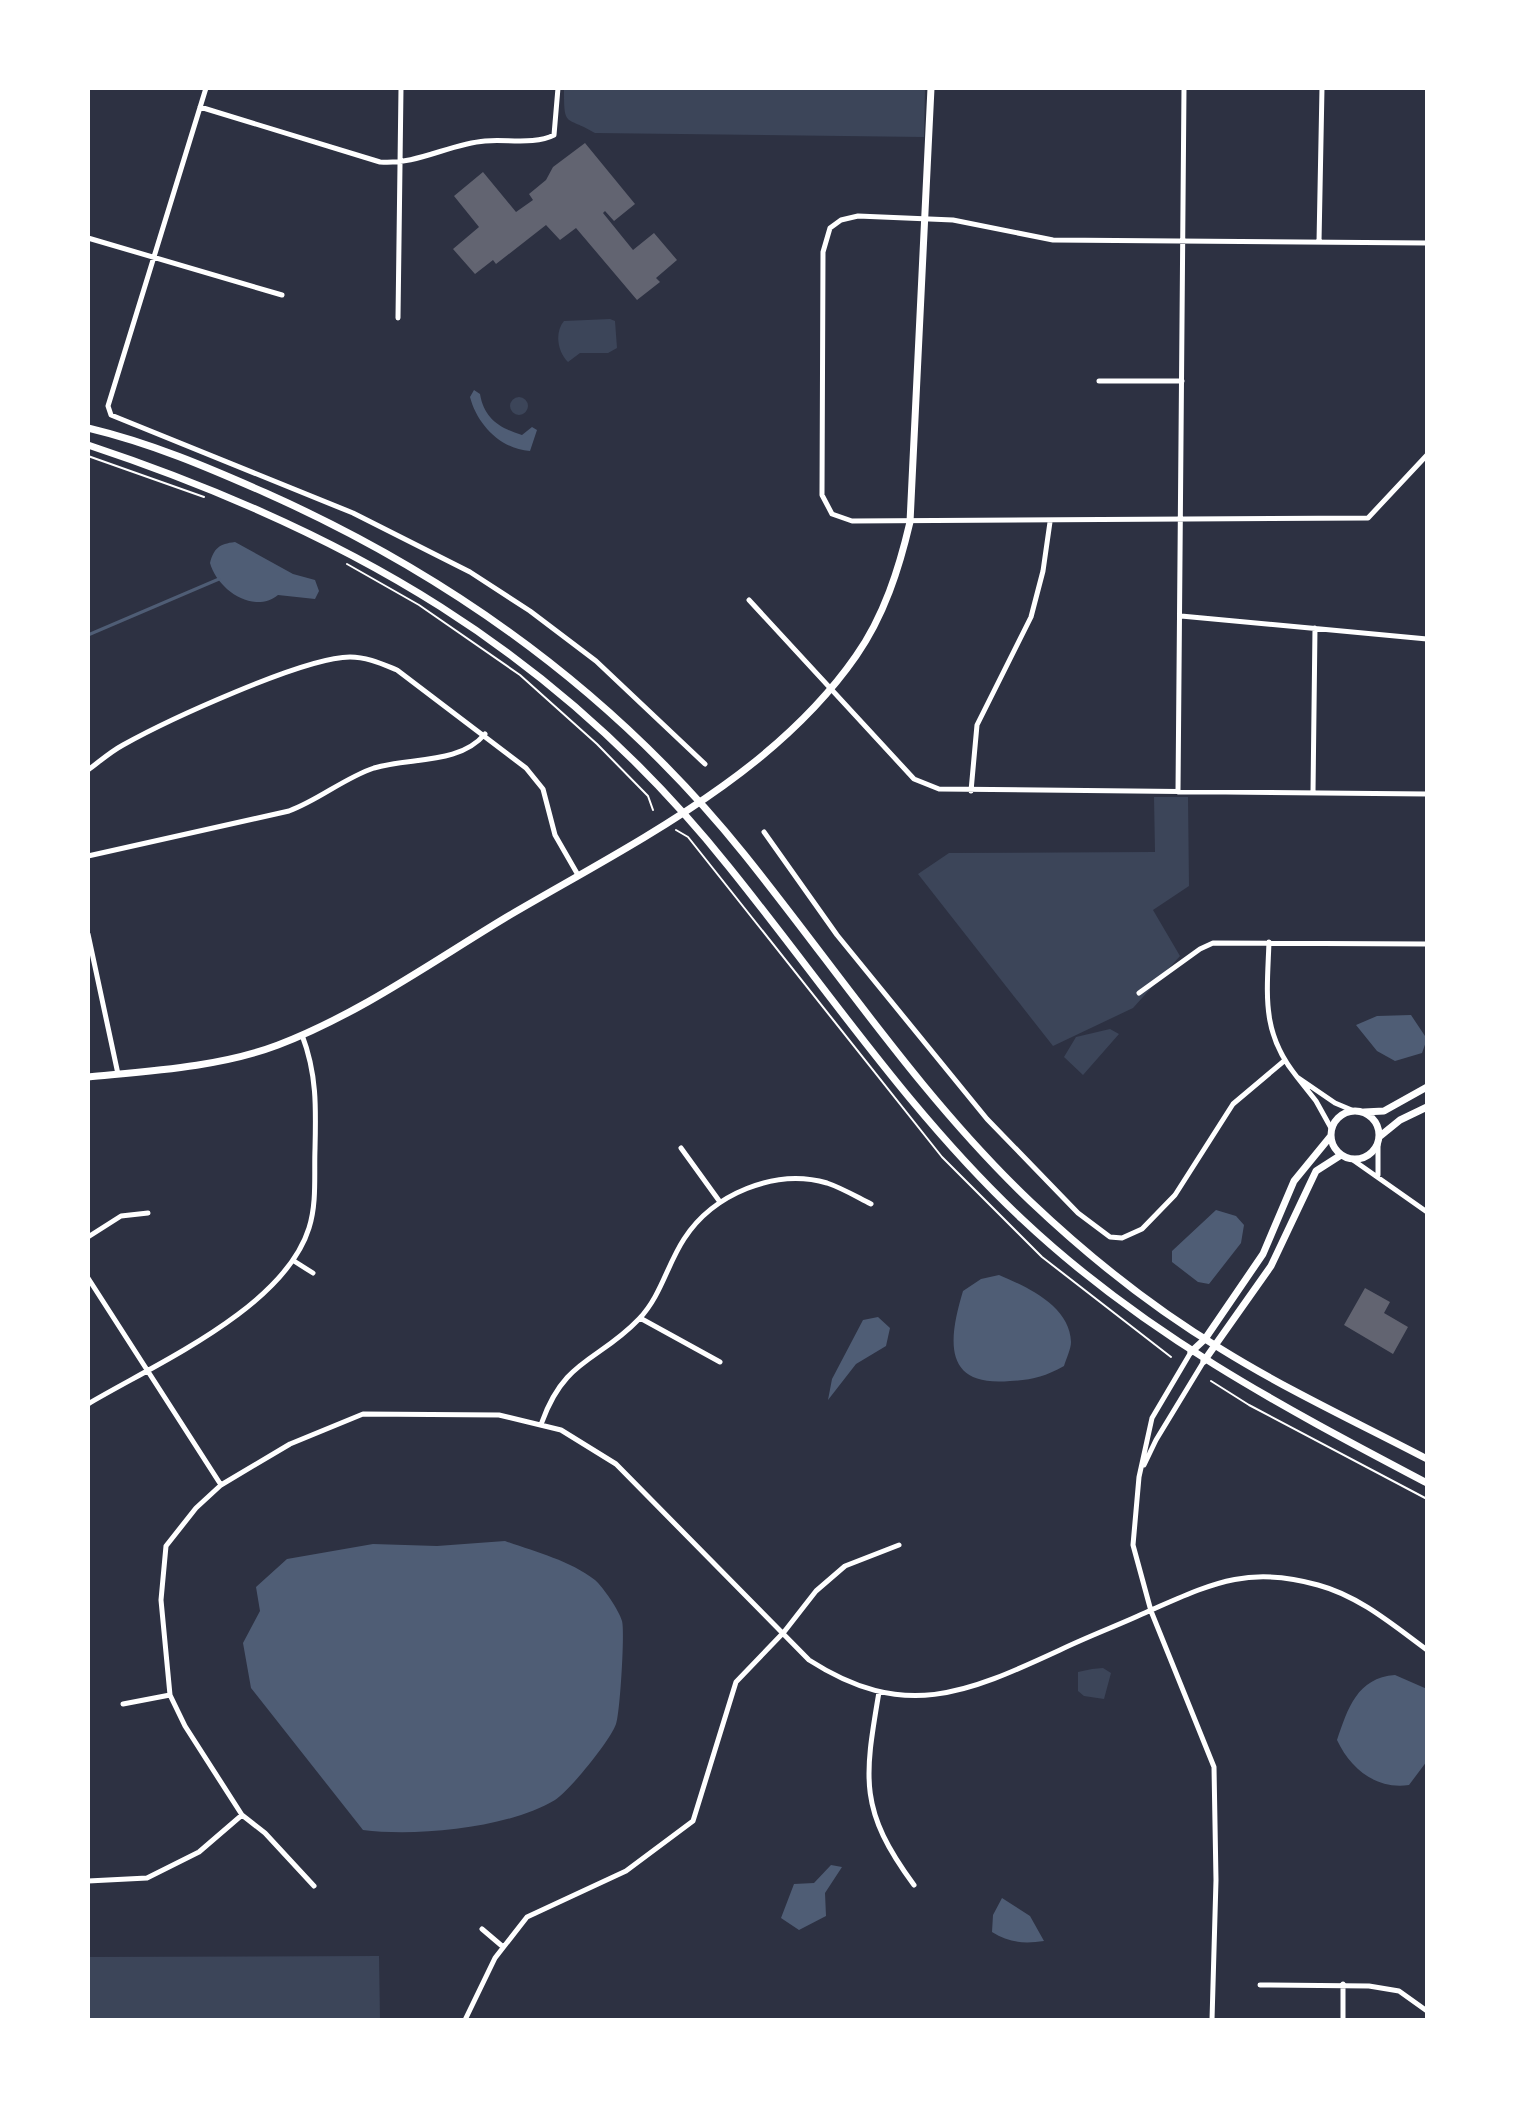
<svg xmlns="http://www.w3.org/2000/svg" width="1515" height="2108" viewBox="0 0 1515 2108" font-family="'Asap Condensed',sans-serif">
  <rect width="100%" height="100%" fill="#2d3142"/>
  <path fill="#3c4559" d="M564,88H925L924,137L595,133C565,115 564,129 564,88Z
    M610,319L615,321L617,348L608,353H580L568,362C558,352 554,333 564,321Z
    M510 406a9 9 0 1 1 18 0a9 9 0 1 1-18 0Z
    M1154,797H1188L1189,886L1153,910L1180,956L1133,1008L1053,1046L918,874L949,853L1155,852Z
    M1110,1029L1119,1034L1083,1075L1064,1057L1076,1037Z
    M1092,1669L1103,1668L1111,1673L1104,1699L1084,1696L1078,1691V1672Z
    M379,1956L380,2020H88V1957Z"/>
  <path fill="#4f5d75" d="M474,390L480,394C484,418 499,428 522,435L532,427L537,430L530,451C500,449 477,424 470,397Z
    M235,542L293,574L315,580L319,591L315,599L278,595C253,615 217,589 210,563C214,548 219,544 235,542Z
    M1411,1015L1427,1039L1422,1053L1395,1061L1377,1051L1356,1025L1377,1016Z
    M1216,1210L1236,1216L1244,1225L1241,1243L1209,1284L1198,1282L1172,1262V1251Z
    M999,1275C1027,1287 1070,1306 1071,1342C1071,1349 1066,1359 1064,1366C1044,1377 1032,1380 1010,1381C943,1387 948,1341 963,1291L981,1279Z
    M878,1317L890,1328L886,1346L856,1364L828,1400L832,1379L863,1320Z
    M505,1541C535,1552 569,1560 595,1580C603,1587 619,1610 622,1621C625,1631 620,1714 616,1724C610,1741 570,1790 555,1800C509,1828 416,1837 363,1830L251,1688L243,1643L260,1611L256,1587L287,1559L373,1544L437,1546Z
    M1395,1675L1427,1689V1761L1409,1785C1376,1790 1350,1768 1337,1740C1348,1708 1357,1678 1395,1675Z
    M831,1865L842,1867L825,1893L826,1916L799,1930L781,1918L794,1884L814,1883Z
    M1002,1898L1030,1916L1044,1941C1025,1944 1009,1943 992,1932L993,1915Z"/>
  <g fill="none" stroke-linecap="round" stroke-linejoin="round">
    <path stroke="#4f5d75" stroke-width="3" d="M88,635L219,579"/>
  </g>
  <path fill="#626471" d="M585,143L635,204L614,221L605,211L603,213L633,250L654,233L677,260L656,278L660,282L637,300L576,228L560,240L546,225L496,264L493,260L475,274L453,249L479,227L454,196L483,172L516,212L533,200L529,194L546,180L553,167Z
    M1365,1288L1390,1302L1384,1313L1408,1327L1393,1354L1344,1325Z"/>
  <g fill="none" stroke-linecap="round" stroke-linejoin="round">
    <path stroke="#fff" stroke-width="2" d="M88,456L204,497
      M347,564L419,605L520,675L597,744L648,796L653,810
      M676,830L688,837L942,1157L1042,1257L1171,1357
      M1211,1381L1249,1405L1427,1499"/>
    <path stroke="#fff" stroke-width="5" d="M206,88L108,406L111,415L353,513L470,572L530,611L596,661L705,764
      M200,107L380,162C417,165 449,144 485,141C507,139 535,145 554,135L558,88
      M88,238L282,295
      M1319,242L1322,88
      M1427,243L1053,240L953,220L858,216L841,220L830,228L823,252L822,495L832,514L852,521L1368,518L1427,455
      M398,318L401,88
      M1099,381H1182
      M749,600L914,779L939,789L1427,794
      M1181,616L1427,639
      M88,770C99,762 110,752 123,745C166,721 304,657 350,657C367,657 382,664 397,670L526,768L543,789L555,835L578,875
      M971,791L977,725L1031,617L1043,571L1050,522
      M1178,792L1184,88
      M1313,793L1315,628
      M764,832L837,935L987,1119L1078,1213L1110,1237L1122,1238L1142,1229L1175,1195L1233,1104L1284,1061
      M88,856L289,811C319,800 344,778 374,768C410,757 459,765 485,734
      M88,934L118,1074
      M1269,942C1267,996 1261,1033 1297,1077
      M1139,993L1200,949L1213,943L1427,944
      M1331,1128L1316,1101L1297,1077L1335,1103L1354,1111
      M1378,1143V1175
      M681,1148L720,1202
      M1353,1160L1427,1212
      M88,1237L121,1216L148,1213
      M294,1261L313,1273
      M88,1278L221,1485
      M640,1318L720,1362
      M1191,1352L1152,1418L1139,1477L1133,1545L1151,1611L1214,1767L1216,1880L1212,2020
      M88,1404C157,1363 284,1308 309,1228C317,1203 314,1175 315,1149C316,1108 317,1074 302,1035
      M542,1422C565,1358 598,1362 639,1319C661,1296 667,1265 684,1239C713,1194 775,1168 827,1183C842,1188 857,1197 871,1204
      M1144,1465L1156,1440L1204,1361
      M879,1692C864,1780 859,1810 914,1885
      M123,1704L170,1695
      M88,1881L147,1878L199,1852L242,1815
      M314,1886L265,1833L242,1815L185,1726L170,1695L161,1600L166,1546L196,1508L221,1485L290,1444L363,1414L499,1415L561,1430L616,1464L809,1660C904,1721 965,1694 1060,1650C1089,1636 1119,1625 1149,1611C1211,1584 1247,1565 1318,1585C1359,1596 1393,1625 1427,1650
      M482,1929L502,1946
      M1343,1984V2020
      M1260,1985L1369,1986L1399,1991L1427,2011
      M465,2020L495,1958L527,1917L626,1871L693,1821L736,1682L784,1632L816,1591L845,1566L899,1545"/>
    <path stroke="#fff" stroke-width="7" d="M88,1077C150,1071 220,1067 278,1045C359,1014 432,962 505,918C629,845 772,777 856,656C884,616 899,569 910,522L931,88
      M1331 1135a24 24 0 1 1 48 0a24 24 0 1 1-48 0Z
      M1364,1112L1384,1111L1427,1087
      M1379,1137L1400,1120L1427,1107
      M1191,1352L1205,1339L1263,1254L1294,1181L1330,1137
      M1204,1361L1271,1266L1316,1171L1341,1155"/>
    <path stroke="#fff" stroke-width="7" d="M88,428C151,443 207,467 266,493C452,576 616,695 744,854C838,971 921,1097 1030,1201C1088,1256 1153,1308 1221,1349C1287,1390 1358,1423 1427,1459
      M88,445C347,531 556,650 729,867C825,986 910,1114 1022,1219C1144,1334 1281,1406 1427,1483"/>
  </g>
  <rect width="1515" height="2108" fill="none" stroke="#ffffff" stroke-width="180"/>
</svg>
